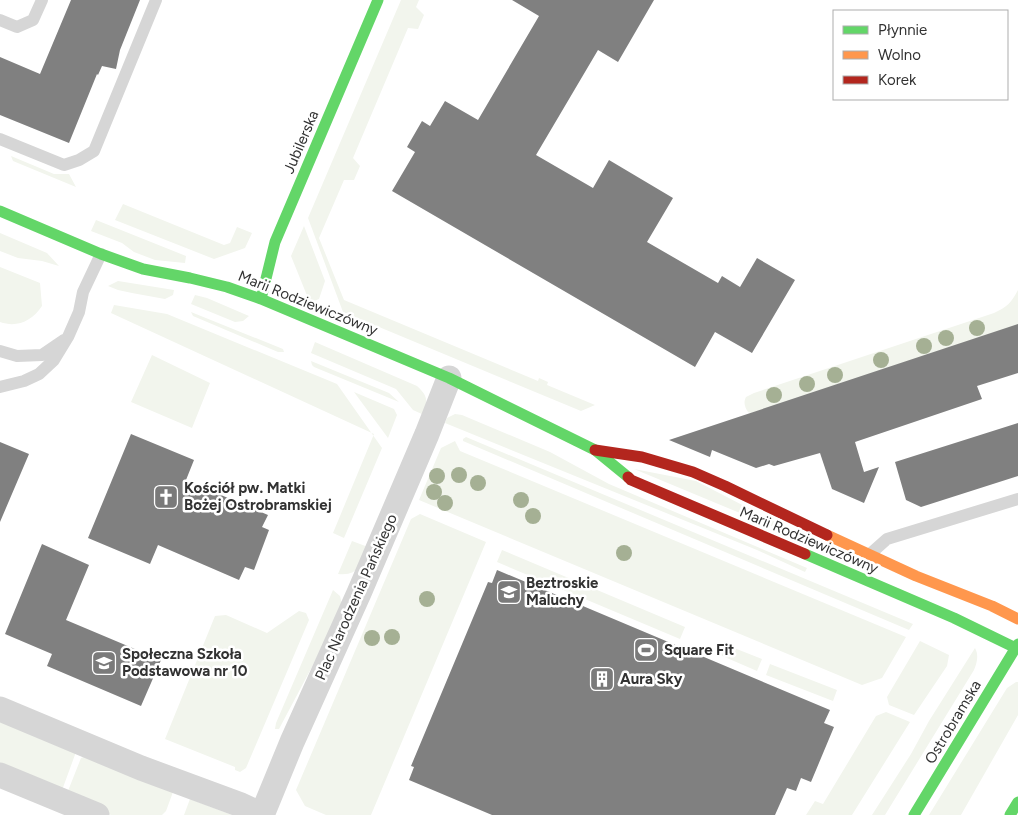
<svg xmlns="http://www.w3.org/2000/svg" width="1018" height="815" viewBox="0 0 1018 815" font-family="Figtree,sans-serif">
  <rect width="100%" height="100%" fill="#fff"/>
  <path fill="#f2f5ed" d="M401,0H419L416,7L424,15L418,29L408,28L353,158L360,166L354,180H344L319,238L344,300L538,381L539,378L548,382L547,385L595,405L581,411L343,312L308,218Z
    M11,156L54,174H69L76,187L13,161Z
    M123,204L224,245L230,243L237,227L252,233L245,248L214,259L115,220Z
    M96,220L186,256L185,263L155,260L134,252L122,243L91,231Z
    M304,226L325,281L319,299L314,301L308,298L291,256Z
    M0,233L47,253L59,266L42,261L18,258L0,251Z
    M0,267L40,283L42,306C32,321 17,328 0,322Z
    M118,281L174,290L173,295L165,299L132,293L118,290L108,286Z
    M1018,290V326L751,413L748,412C745,407 743,403 746,397L754,393L994,313C1007,307 1011,303 1018,290Z
    M195,295L207,298L249,316L243,321L235,322L191,304Z
    M114,305L167,314L337,384L382,448L344,538L333,533L374,434L111,313Z
    M191,312L283,349L284,352H278L193,316Z
    M315,342L417,386C429,397 427,401 424,415L413,410L396,389L311,353Z
    M152,355L210,383L192,428L131,402Z
    M311,361L389,393L399,402L314,367L312,365Z
    M354,392L394,409L397,415L388,438Z
    M455,414L462,415L550,452L609,484L807,568L805,572L757,550L445,423L447,418Z
    M466,437L913,624L909,630L463,441V439Z
    M455,441L460,451L906,637L882,678L862,685L419,500L441,448Z
    M634,469L696,481L829,550Z
    M420,514L486,542L371,815H326L305,806L296,790L411,519Z
    M352,541L368,547C360,564 360,576 338,574Z
    M502,550L685,627L680,639L497,562Z
    M333,590L340,596L342,604L314,663L279,729H275L276,723Z
    M299,611L306,613L309,620L246,768L240,772L235,770V767L165,739L215,616L226,615L267,633Z
    M920,641L949,655L947,666L914,715L889,705L887,697Z
    M724,644L762,659L757,671L720,655Z
    M975,648C979,655 977,663 974,670L885,815H872L911,754L929,721Z
    M770,664L837,690L833,701L766,675Z
    M1016,682H1018V715L961,815H929L1007,688Z
    M886,712L910,722L852,815H806L815,801L823,804L876,716Z
    M0,720L76,752L61,793L0,768Z
    M84,757L173,792L166,811L162,815H111L66,796L81,758Z
    M190,799L232,815H184Z"/>
  <path fill="#808080" d="M71,0H140L120,50L116,69L102,66L98,75L97,74L69,143L0,115V57L40,74Z
    M512,0H654L618,62L598,50L536,155L593,188L609,160L673,198L647,242L718,283L722,276L740,287L757,258L795,280L752,353L715,332L695,367L392,191L415,152L407,147L422,121L430,126L445,101L478,120L539,16Z
    M1018,324V373L977,386L982,399L855,442L864,472L879,467L864,503L832,489L820,453L774,466L769,464L756,468L712,450L710,457L669,440Z
    M1018,423V476L921,507L906,500L895,462Z
    M131,434L194,460L186,480L268,515L262,527L269,530L254,570L245,567L239,580L158,545L150,564L88,538Z
    M0,442L29,454L0,522Z
    M42,544L89,565L66,620L161,660L141,706L47,666L52,654L5,634Z
    M497,570L830,710L824,723L834,727L811,782L801,778L796,791L787,788L775,815H492L409,780L414,767L411,766L488,582L492,583Z"/>
  <g fill="none" stroke-linecap="round" stroke-linejoin="round">
    <path stroke="#d6d6d6" stroke-width="12" d="M0,20L17,27L33,20L42,0
      M0,139L64,165L79,160L94,151L156,0
      M0,351L17,356L42,355L64,340
      M0,387L24,381L39,374L54,360L68,337L79,312L83,292L101,254
      M869,555L887,539L1018,499"/>
    <path stroke="#d6d6d6" stroke-width="25" d="M0,709L141,768L241,805L262,815
      M0,775L97,815
      M262,815L292,742L359,593L427,434L449,378"/>
    <path stroke="#63d668" stroke-width="11" d="M0,211L101,254L143,269L190,278L227,287L261,299L449,378L595,450L628,477
      M261,299L275,242L378,0
      M805,554L954,618L1018,649
      M914,815L1018,644
      M1010,815L1018,802"/>
    <path stroke="#ff974d" stroke-width="11" d="M827,535L916,576L992,606L1018,619"/>
    <path stroke="#b3261e" stroke-width="11" d="M595,450L642,457L693,472L725,486L827,535
      M628,477L631,480L805,554"/>
  </g>
  <g fill="#a5b094">
    <circle cx="977" cy="328" r="8"/>
    <circle cx="946" cy="338" r="8"/>
    <circle cx="924" cy="346" r="8"/>
    <circle cx="881" cy="360" r="8"/>
    <circle cx="835" cy="375" r="8"/>
    <circle cx="807" cy="384" r="8"/>
    <circle cx="774" cy="395" r="8"/>
    <circle cx="459" cy="475" r="8"/>
    <circle cx="437" cy="476" r="8"/>
    <circle cx="478" cy="483" r="8"/>
    <circle cx="434" cy="492" r="8"/>
    <circle cx="521" cy="500" r="8"/>
    <circle cx="445" cy="503" r="8"/>
    <circle cx="533" cy="516" r="8"/>
    <circle cx="624" cy="553" r="8"/>
    <circle cx="427" cy="599" r="8"/>
    <circle cx="392" cy="637" r="8"/>
    <circle cx="372" cy="638" r="8"/>
  </g>
  <defs>
    <symbol id="church-square" viewBox="-11 -11 22 22"><rect x="-9" y="-9" width="18" height="18" rx="4" fill="#7a7a7a" stroke="#fff"/><path d="M-1.2-6h2.4v3.5h3.3v2.4h-3.3V6h-2.4V-.1h-3.3v-2.4h3.3Z" fill="#fff"/></symbol>
    <symbol id="school-square" viewBox="-11 -11 22 22"><rect x="-9" y="-9" width="18" height="18" rx="4" fill="#7a7a7a" stroke="#fff"/><path d="M0-5L7-2L0 1L-7-2ZM-4 1L0 2.5L4 1V4Q0 6-4 4Z" fill="#fff"/></symbol>
    <symbol id="stadium-square" viewBox="-11 -11 22 22"><rect x="-9" y="-9" width="18" height="18" rx="4" fill="#7a7a7a" stroke="#fff"/><path d="M0-5a6.5 5 0 1 0 0 10a6.5 5 0 1 0 0-10ZM-3.5-1.8h7v3.6h-7Z" fill="#fff"/></symbol>
    <symbol id="building-square" viewBox="-11 -11 22 22"><rect x="-9" y="-9" width="18" height="18" rx="4" fill="#7a7a7a" stroke="#fff"/><path d="M-4-6H4V6H1V3H-1V6H-4ZM-2.5-4.3h1.7v1.8h-1.7ZM.8-4.3h1.7v1.8H.8ZM-2.5-1h1.7V.8h-1.7ZM.8-1h1.7V.8H.8Z" fill="#fff"/></symbol>
  </defs>
  <g fill-rule="evenodd">
    <use href="#church-square" x="152" y="483" width="28" height="28"/>
    <use href="#school-square" x="495" y="578" width="28" height="28"/>
    <use href="#stadium-square" x="632" y="636" width="28" height="28"/>
    <use href="#school-square" x="90" y="649" width="28" height="28"/>
    <use href="#building-square" x="588" y="665" width="28" height="28"/>
  </g>
  <g text-anchor="middle" stroke-width="5" stroke-linejoin="round" paint-order="stroke">
    <g font-size="15" fill="#323232" stroke="#fff">
      <text transform="translate(301 142) rotate(-67)" y="5">Jubilerska</text>
      <text transform="translate(308 303) rotate(22)" y="5">Marii Rodziewiczówny</text>
      <text transform="translate(809 540) rotate(23)" y="5">Marii Rodziewiczówny</text>
      <text transform="translate(356 597) rotate(-66)" y="5">Plac Narodzenia Pańskiego</text>
      <text transform="translate(953 722) rotate(-59)" y="5">Ostrobramska</text>
    </g>
    <g font-size="15" font-weight="bold" fill="#323232" stroke="#fff" text-anchor="start">
      <text x="184" y="493">Kościół pw. Matki<tspan x="184" dy="17">Bożej Ostrobramskiej</tspan></text>
      <text x="526" y="588">Beztroskie<tspan x="526" dy="17">Maluchy</tspan></text>
      <text x="664" y="655">Square Fit</text>
      <text x="122" y="659">Społeczna Szkoła<tspan x="122" dy="17">Podstawowa nr 10</tspan></text>
      <text x="620" y="684">Aura Sky</text>
    </g>
  </g>
  <rect x="833" y="10" width="175" height="90" fill="#ffffff" stroke="#adadad"/>
  <rect x="843" y="26" width="25" height="8" fill="#63d668" stroke="#adadad"/>
  <text x="878" y="35" font-size="15" fill="#323232">Płynnie</text>
  <rect x="843" y="51" width="25" height="8" fill="#ff974d" stroke="#adadad"/>
  <text x="878" y="60" font-size="15" fill="#323232">Wolno</text>
  <rect x="843" y="76" width="25" height="8" fill="#b3261e" stroke="#adadad"/>
  <text x="878" y="85" font-size="15" fill="#323232">Korek</text>
</svg>
